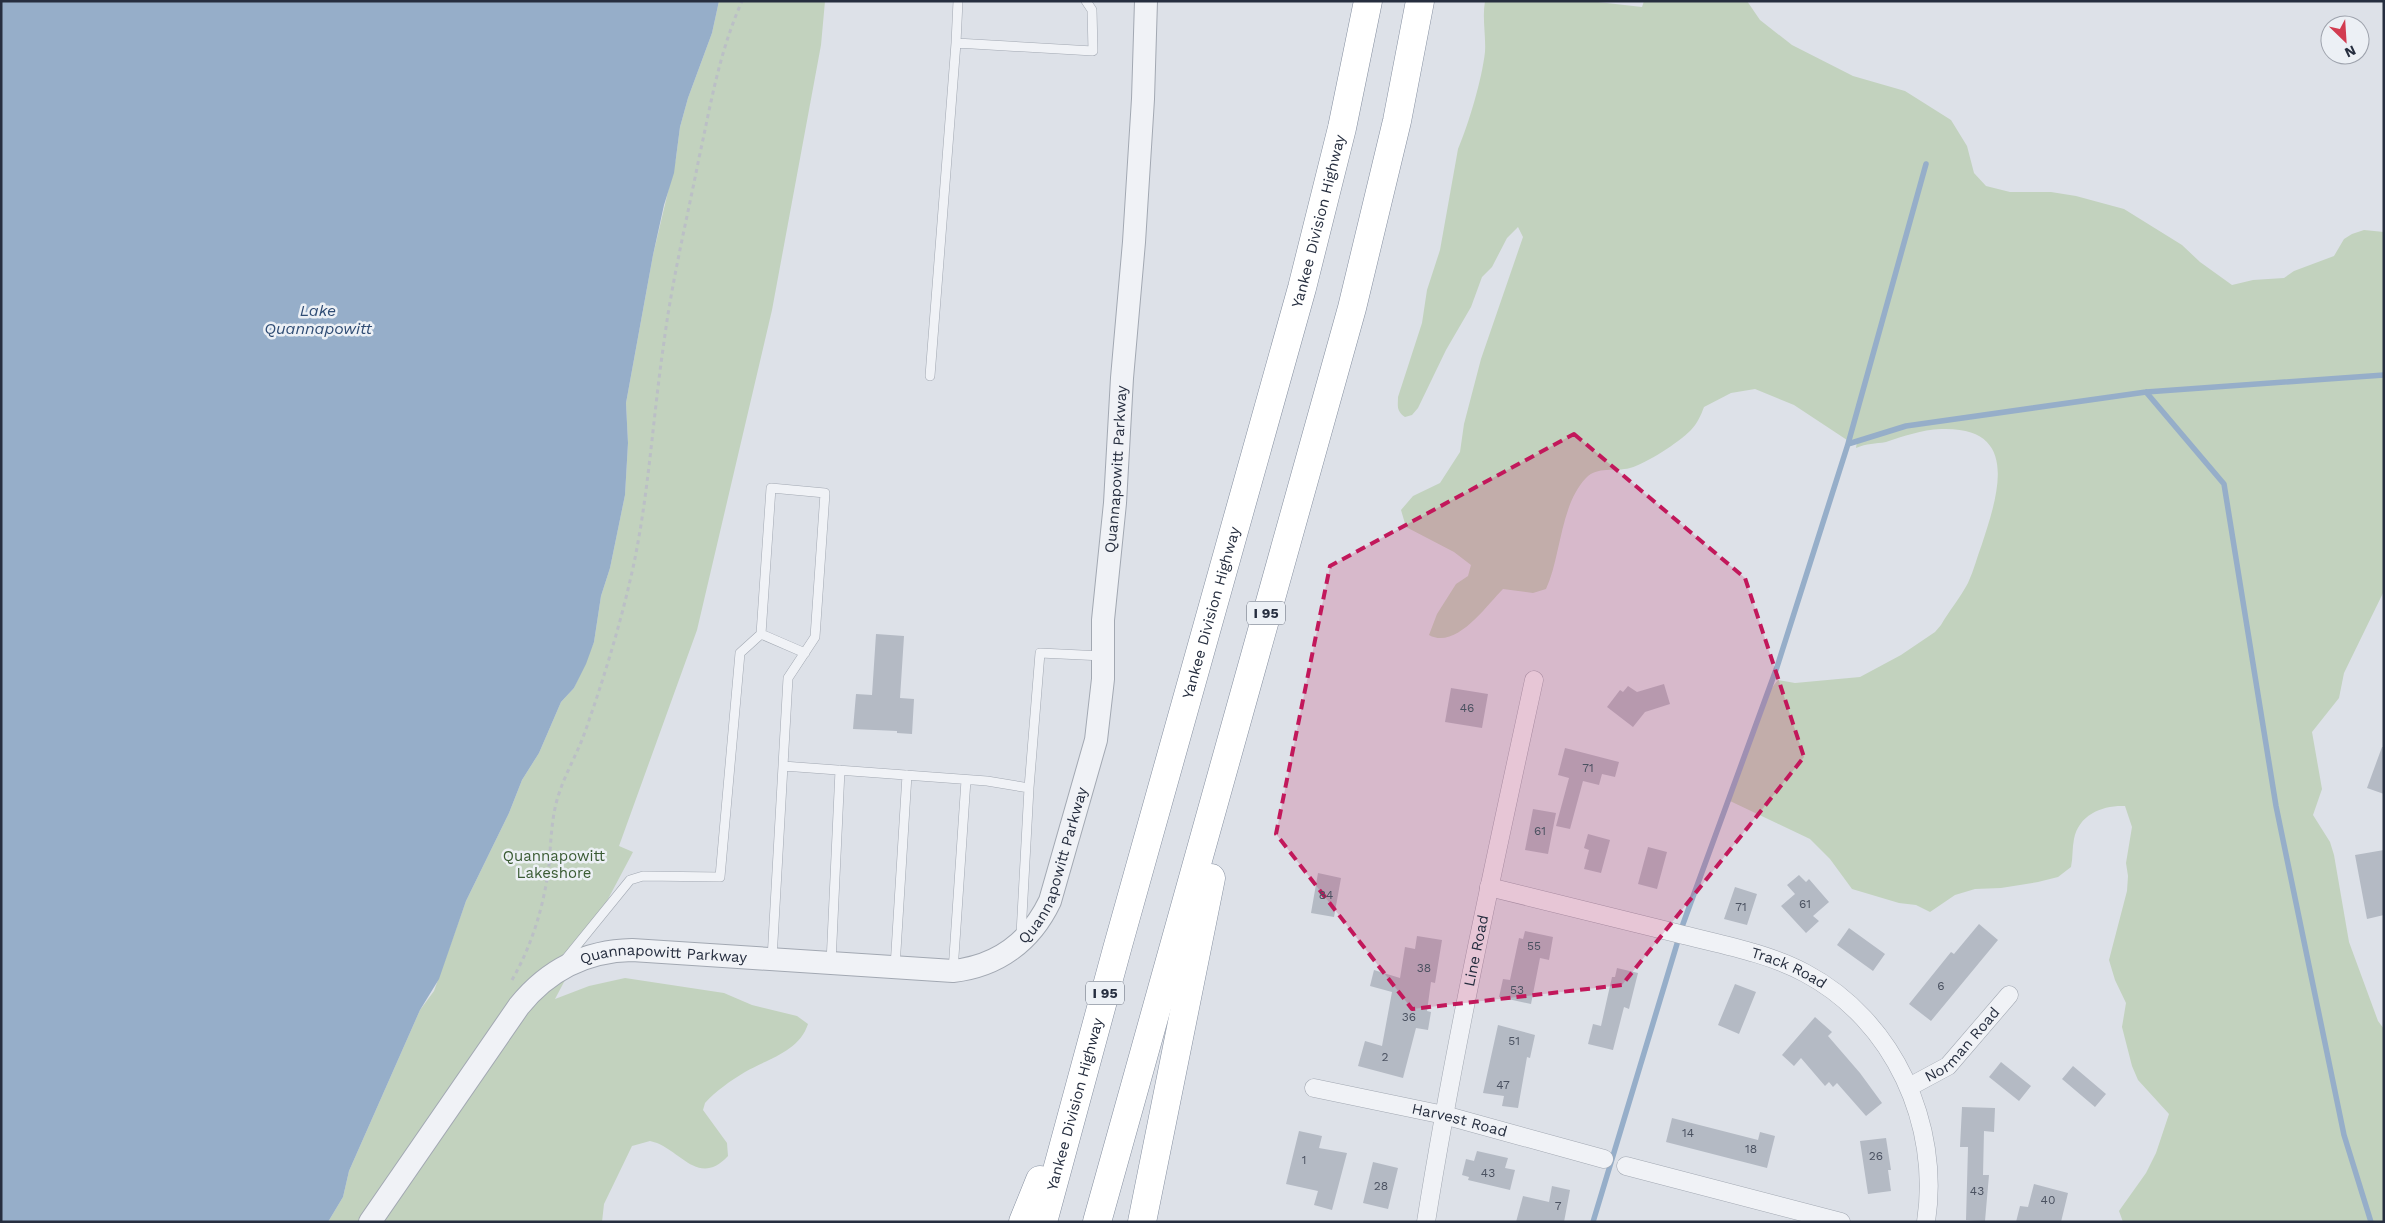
<svg xmlns="http://www.w3.org/2000/svg" width="2385" height="1223" viewBox="0 0 2385 1223" font-family="'Work Sans',sans-serif">
  <rect width="100%" height="100%" fill="#dde1e8"/>
  <path fill="#c2d2be" d="M719,1H825L821,45L772,310L697,630L619,846L633,852L555,999L589,986L625,978L724,993L752,1005L797,1016L808,1024C799,1052 767,1059 745,1072C730,1081 716,1091 705,1103L703,1110L727,1143L728,1156C700,1186 683,1154 657,1143L650,1141L632,1146L604,1204L602,1222H328L343,1197L349,1171L420,1010L434,991L466,901L509,813L522,780L539,753L561,702L574,688L594,642L601,596L610,568L625,495L628,443L626,403L653,255L676,158L680,127L688,98L712,33Z
    M1485,1H1589L1642,7L1644,1H1747L1760,20L1792,45L1853,76L1905,91L1951,120L1967,146L1974,173L1986,186L2010,192H2051L2076,196L2124,209L2182,245L2200,262L2232,285L2253,280L2284,278L2294,271L2334,256L2344,239L2352,234L2364,230L2384,232V591L2344,673L2339,698L2312,732L2322,789L2313,815L2330,842L2334,855L2349,942L2378,1021L2384,1029V1222H2123L2119,1211L2146,1173L2156,1153L2169,1114L2138,1080L2132,1066L2122,1027L2126,1003L2115,980L2109,960L2127,891L2128,876L2126,863L2132,827L2125,806C2103,805 2079,814 2074,839C2072,848 2073,858 2071,867L2058,877L2038,882L2001,888L1975,889L1955,895L1930,912L1916,905L1899,903L1852,889L1830,859L1810,839L1730,801C1732,788 1737,777 1741,764C1750,735 1758,704 1778,680L1795,683L1860,677L1901,655L1935,632L1941,625C1949,611 1960,598 1968,583C1974,570 1977,557 1982,544C1998,495 2021,426 1941,429C1921,430 1904,436 1886,442C1875,444 1867,443 1856,448L1857,441L1847,440L1794,405L1755,389L1731,393L1704,407C1701,415 1697,424 1691,430C1678,443 1647,463 1630,468C1615,472 1597,466 1586,478C1560,505 1561,557 1546,589L1533,593L1503,589C1486,606 1456,650 1429,635L1437,614L1456,584L1468,576L1471,565L1454,552L1406,527L1401,510L1413,496L1440,483L1460,452L1464,424L1481,359L1523,237L1518,227L1507,238L1492,267L1482,277L1471,307L1446,350L1418,408L1412,415L1405,417C1396,411 1398,406 1398,397L1422,323L1427,290L1440,250L1458,149C1469,123 1482,79 1485,52C1486,35 1482,18 1485,1Z"/>
  <path fill="#96aec9" d="M1,1H719L712,33L688,98L680,127L674,173L664,205L653,255L626,403L628,443L625,495L610,568L601,596L594,642L586,664L574,688L561,702L539,753L522,780L509,813L466,901L439,979L420,1010L349,1171L343,1197L328,1222H1Z"/>
  <g fill="none" stroke-linecap="round" stroke-linejoin="round">
    <path stroke="#96aec9" stroke-width="5.5" d="M2146,392L2224,484L2276,806L2344,1135L2371,1222
      M1848,444L1906,426L2146,392L2384,375
      M1593,1222L1683,924L1777,667L1848,444L1926,164"/>
  </g>
  <path fill="#b4bac4" d="M876,634L904,636L900,698L914,699L912,734L897,733V731L853,729L856,694L872,695Z
    M1664,684L1670,704L1645,712L1633,727L1607,707L1620,690L1623,692L1628,686L1637,692Z
    M1451,688L1488,694L1482,728L1445,722Z
    M2382,747H2384V794L2367,788Z
    M1565,748L1619,762L1615,777L1602,774L1599,785L1583,781L1570,829L1556,826L1569,778L1558,775Z
    M1533,809L1556,813L1548,854L1525,850Z
    M1588,834L1610,840L1601,873L1584,869L1589,850L1584,848Z
    M1648,847L1667,852L1657,889L1638,884Z
    M2384,850V915L2367,919L2355,855Z
    M1318,873L1341,878L1334,917L1311,913Z
    M1799,875L1806,882L1809,879L1829,902L1813,916L1819,921L1806,933L1781,906L1795,894L1787,885Z
    M1735,887L1757,894L1747,925L1724,919Z
    M1979,924L1998,940L1931,1021L1909,1004L1951,952L1954,954Z
    M1849,928L1885,954L1873,971L1837,945Z
    M1525,931L1553,937L1549,960L1540,958L1531,1004L1499,997L1503,979L1510,980L1519,938L1523,939Z
    M1417,936L1442,940L1435,983L1431,982L1427,1011L1431,1012L1428,1030L1416,1028L1403,1078L1358,1066L1365,1041L1382,1046L1392,992L1370,986L1374,970L1400,978L1405,947L1415,949Z
    M1617,968L1638,973L1629,1009L1624,1007L1613,1050L1588,1044L1593,1024L1601,1026L1612,977H1615Z
    M1735,984L1756,992L1739,1034L1718,1025Z
    M1815,1017L1832,1032L1828,1036L1860,1073L1882,1103L1866,1116L1837,1083L1833,1087L1829,1082L1825,1086L1801,1058L1794,1066L1782,1055Z
    M1498,1025L1535,1035L1530,1058L1527,1057L1518,1108L1502,1106L1504,1096L1483,1093Z
    M2001,1062L2031,1086L2019,1101L1989,1077Z
    M2073,1066L2106,1094L2095,1107L2062,1079Z
    M1962,1107L1995,1108L1994,1132L1984,1131L1983,1175H1989L1985,1221L1966,1220L1968,1147H1960Z
    M1672,1118L1758,1140L1760,1132L1775,1136L1767,1168L1666,1142Z
    M1299,1131L1322,1136L1319,1148L1347,1153L1332,1210L1314,1205L1318,1191L1286,1184Z
    M1886,1138L1891,1170H1888L1891,1191L1868,1194L1860,1141Z
    M1477,1151L1508,1158L1505,1168L1515,1170L1510,1190L1468,1180L1469,1177L1462,1175L1466,1159L1474,1161Z
    M1373,1162L1398,1168L1388,1209L1363,1203Z
    M2034,1184L2068,1193L2061,1222H2016L2020,1206L2028,1207Z
    M1552,1186L1570,1190L1564,1222H1516L1523,1196L1549,1202Z"/>
  <g fill="none" stroke-linecap="round" stroke-linejoin="round">
    <defs>
      <path id="service" d="M956,43L958,1
        M930,376L956,43L1093,51L1092,10L1086,1
        M761,634L805,653
        M783,766L987,781L1029,788L1021,934
        M1029,788L1040,653L1103,656
        M565,960L630,880L643,876L720,877L740,653L761,634L771,488L825,493L815,637L788,678L772,959
        M831,963L840,770
        M895,967L907,775
        M953,971L966,780"/>
      <g id="minor">
        <path id="s1" d="M1489,887C1551,902 1613,918 1676,933C1718,944 1766,952 1805,973C1894,1020 1941,1125 1926,1222"/>
        <path id="s2" d="M1909,1087L1948,1066L2009,995"/>
        <path id="s3" d="M1314,1088L1444,1115L1604,1159"/>
        <path d="M1626,1166L1841,1222"/>
        <path id="s4" d="M1426,1222C1455,1040 1495,860 1534,680"/>
      </g>
      <g id="tertiary">
        <path id="s5" d="M370,1222L519,1006C548,970 586,951 632,950L953,971C998,966 1031,941 1050,901L1096,740L1103,679V620L1115,503L1122,378L1134,242L1143,99L1146,1"/>
      </g>
      <g id="motorway">
        <path d="M1023,1222L1040,1180"/>
        <path id="s6" d="M1043,1222L1117,949L1302,288L1342,128L1368,1"/>
        <path d="M1097,1222L1352,308L1397,121L1420,1"/>
        <path d="M1142,1222L1211,878"/>
      </g>
    </defs>
    <use href="#service" stroke="#a2a8b2" stroke-width="10"/>
    <use href="#minor" stroke="#a2a8b2" stroke-width="19"/>
    <use href="#tertiary" stroke="#a2a8b2" stroke-width="24"/>
    <use href="#motorway" stroke="#848e9f" stroke-width="29"/>
    <path stroke="#bbbfc6" stroke-width="3" stroke-dasharray="4 4" stroke-linecap="butt" d="M512,980C532,945 544,906 549,865C551,843 551,822 557,800C564,775 578,753 586,729C605,675 622,619 634,563C649,491 653,416 664,342C672,280 687,219 699,158C711,103 719,53 742,1"/>
    <use href="#service" stroke="#f0f2f6" stroke-width="9"/>
    <use href="#minor" stroke="#f0f2f6" stroke-width="18"/>
    <use href="#tertiary" stroke="#f0f2f6" stroke-width="22"/>
    <use href="#motorway" stroke="#fff" stroke-width="28"/>
  </g>
  <path fill="#c2185b" fill-opacity="0.2" stroke="#c2185b" stroke-width="4" stroke-dasharray="10 6" stroke-linejoin="round" d="M1574,434L1745,578L1804,757L1622,985L1412,1009L1276,834L1330,566Z"/>
  <g text-anchor="middle" stroke-width="5" stroke-linejoin="round" paint-order="stroke">
    <g font-size="12" fill="#4a5160">
      <text x="1467" y="712">46</text>
      <text x="1588" y="772">71</text>
      <text x="1540" y="835">61</text>
      <text x="1326" y="899">84</text>
      <text x="1805" y="908">61</text>
      <text x="1741" y="911">71</text>
      <text x="1534" y="950">55</text>
      <text x="1424" y="972">38</text>
      <text x="1941" y="990">6</text>
      <text x="1517" y="994">53</text>
      <text x="1409" y="1021">36</text>
      <text x="1514" y="1045">51</text>
      <text x="1385" y="1061">2</text>
      <text x="1503" y="1089">47</text>
      <text x="1688" y="1137">14</text>
      <text x="1751" y="1153">18</text>
      <text x="1876" y="1160">26</text>
      <text x="1304" y="1164">1</text>
      <text x="1488" y="1177">43</text>
      <text x="1381" y="1190">28</text>
      <text x="1977" y="1195">43</text>
      <text x="2048" y="1204">40</text>
      <text x="1558" y="1210">7</text>
    </g>
    <g fill="#ecf0f5" stroke="#616876" stroke-width="1">
      <rect x="1247" y="601.5" width="38" height="23" rx="4"/>
      <rect x="1086" y="981.5" width="38" height="23" rx="4"/>
    </g>
    <g font-size="14" font-weight="bold" fill="#262e3f">
      <text x="1266" y="618">I 95</text>
      <text x="1105" y="998">I 95</text>
    </g>
    <g font-size="15" fill="#262e3f" stroke="#ecf0f5">
      <text dy="5" stroke="none"><textPath href="#s6" startOffset="1038">Yankee Division Highway</textPath></text>
      <text dy="5" stroke="none"><textPath href="#s5" startOffset="1279">Quannapowitt Parkway</textPath></text>
      <text dy="5" stroke="none"><textPath href="#s6" startOffset="632">Yankee Division Highway</textPath></text>
      <text dy="5" stroke="none"><textPath href="#s5" startOffset="874">Quannapowitt Parkway</textPath></text>
      <text dy="5" stroke="none"><textPath href="#s4" startOffset="276">Line Road</textPath></text>
      <text dy="5" stroke="none"><textPath href="#s5" startOffset="424">Quannapowitt Parkway</textPath></text>
      <text dy="5" stroke="none"><textPath href="#s1" startOffset="311">Track Road</textPath></text>
      <text dy="5" stroke="none"><textPath href="#s2" startOffset="69">Norman Road</textPath></text>
      <text dy="5" stroke="none"><textPath href="#s6" startOffset="122">Yankee Division Highway</textPath></text>
      <text dy="5" stroke="none"><textPath href="#s3" startOffset="149">Harvest Road</textPath></text>
    </g>
    <g font-size="15" fill="#3a5b33" stroke="#ecf0f5">
      <text x="554" y="861">Quannapowitt<tspan x="554" dy="17">Lakeshore</tspan></text>
    </g>
    <g font-size="16" font-style="italic" fill="#2f4c74" stroke="#ecf0f5">
      <text x="318" y="316">Lake<tspan x="318" dy="18">Quannapowitt</tspan></text>
    </g>
  </g>
  <rect width="2385" height="1223" fill="none" stroke="#262e3f" stroke-width="5"/>
  <g transform="translate(2345 40) rotate(155)"><circle r="24" fill="#ecf0f5" stroke="#9da2ac"/>
  <path d="M0-4L9 19L0 12L-9 19Z" fill="#d23c50"/>
  <text y="-8" font-size="14" font-weight="bold" text-anchor="middle" fill="#262e3f">N</text>
  </g>
</svg>
